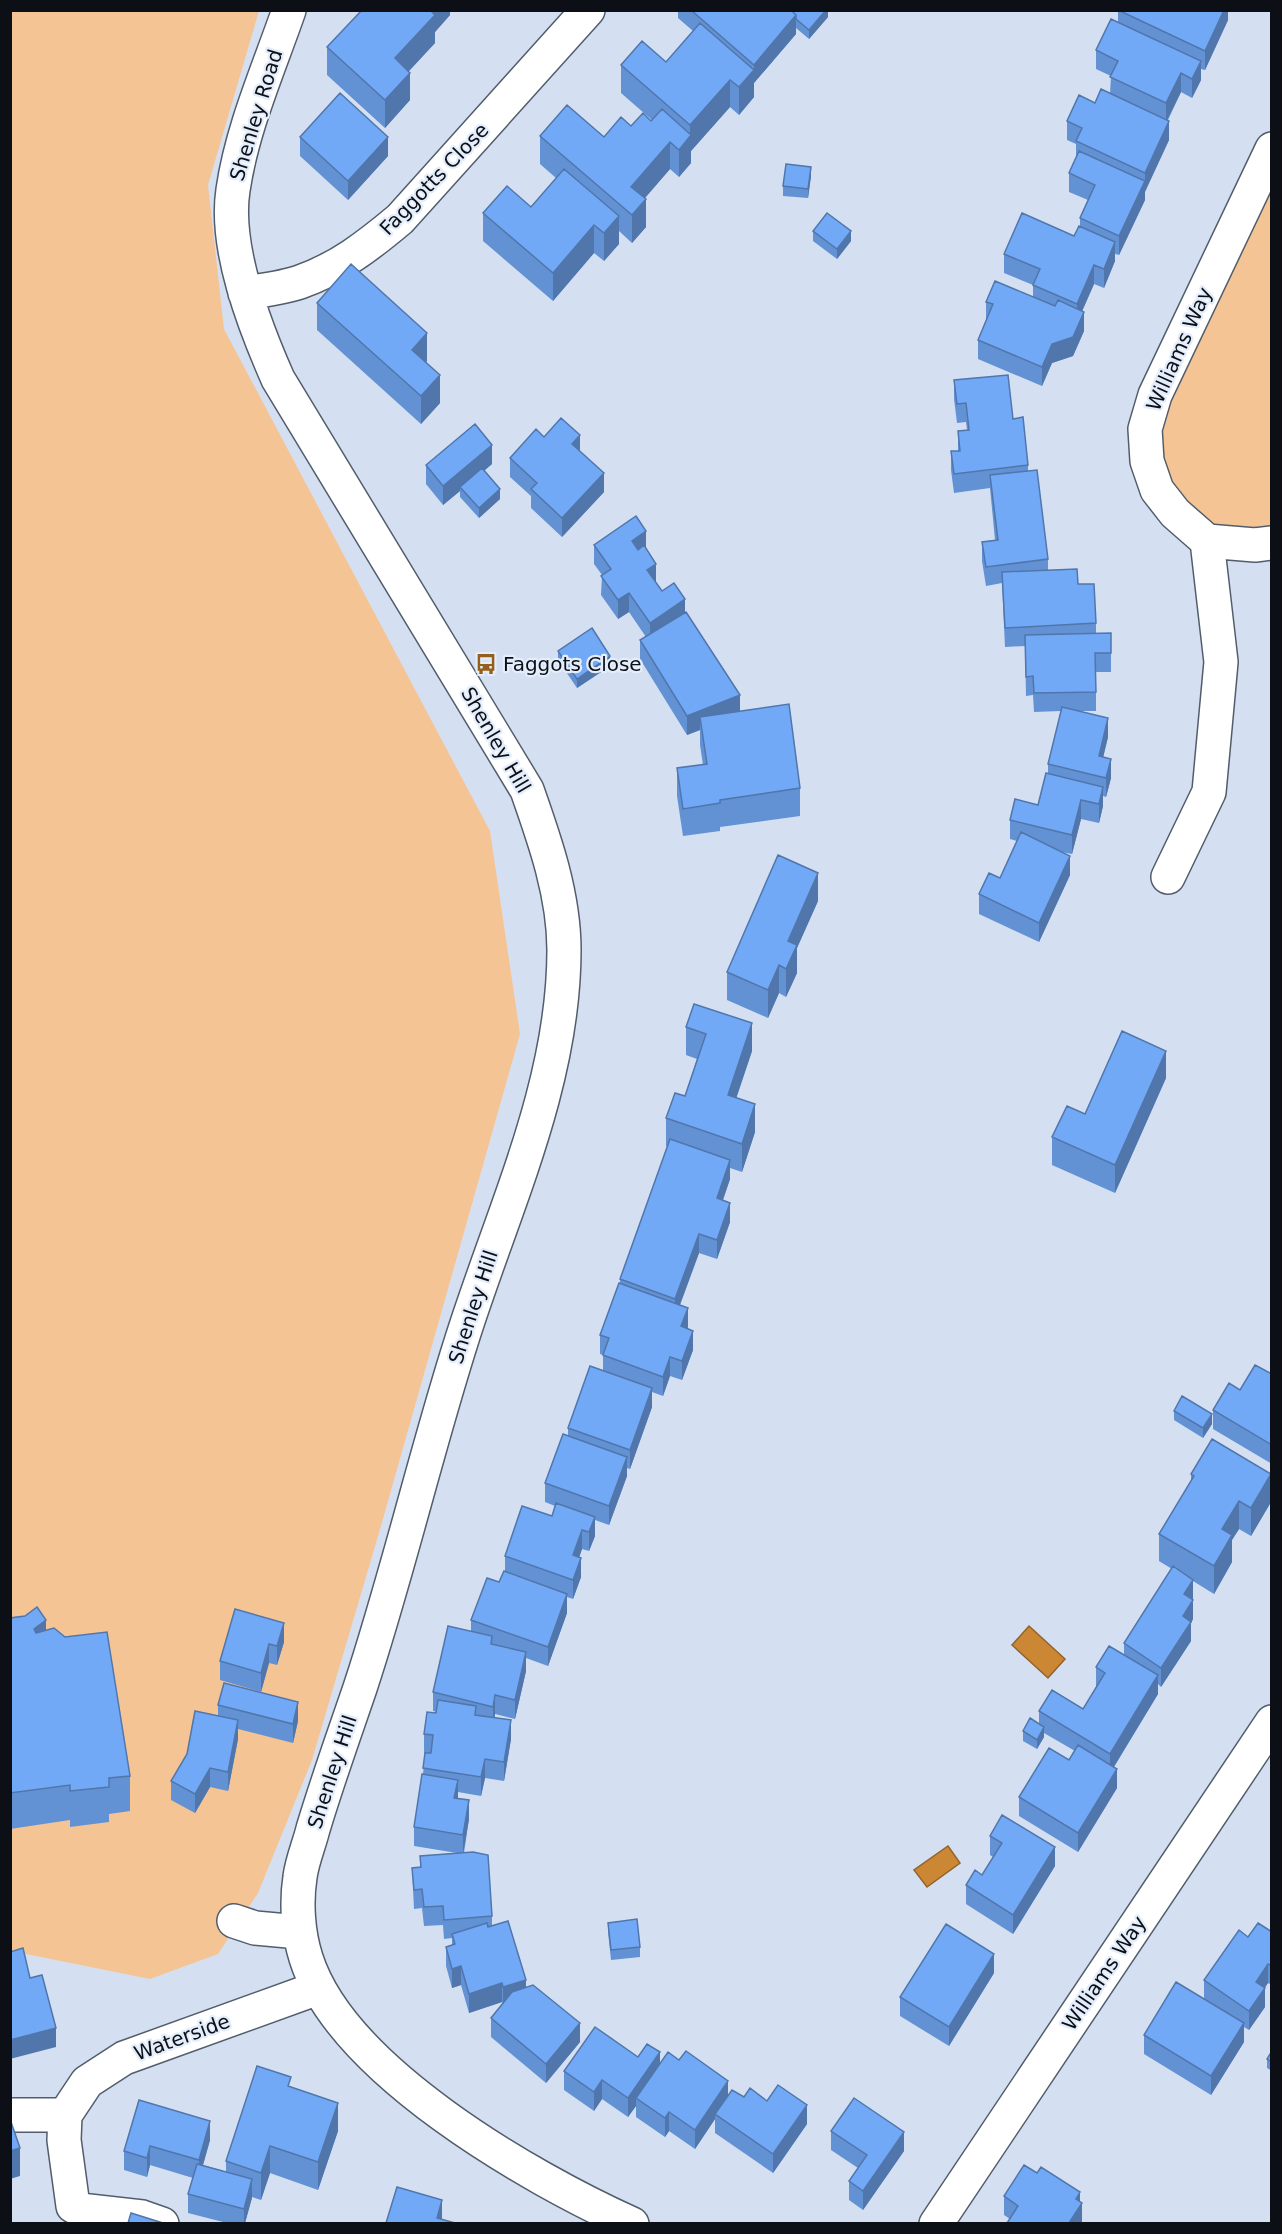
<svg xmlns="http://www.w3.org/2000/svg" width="1282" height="2234" viewBox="0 0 1282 2234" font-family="'DejaVu Sans',sans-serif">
  <rect width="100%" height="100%" fill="#d4e0f2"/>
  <path fill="#f4c494" d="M10,11H259L208,185L224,329L490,831L520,1034L381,1526L312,1760L258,1893L218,1954L150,1979L11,1951Z
    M1271,183V532L1215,526L1173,492L1162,465L1161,413Z"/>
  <path fill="#cc8735" stroke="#92632c" stroke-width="1.5" d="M1029,1626L1065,1659L1048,1678L1012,1645Z
    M948,1846L960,1863L927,1887L914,1870Z"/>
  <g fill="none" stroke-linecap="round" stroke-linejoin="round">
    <defs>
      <path id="minor" d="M289,10C269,68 242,128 233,190C224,248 255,327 278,379L527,790C545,841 564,895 564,950C564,1086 502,1212 462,1339C425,1455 398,1573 360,1688C344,1735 327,1782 313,1829C309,1845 302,1861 300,1877C296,1903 298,1933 306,1958C341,2070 530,2178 632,2224
        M245,293C263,290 283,288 300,282C338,269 369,245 400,219L588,10
        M1207,541L1255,545L1272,543
        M1168,877L1209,792L1221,662L1207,541L1175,513L1157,490L1147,461L1145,429L1155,395L1272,149
        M234,1921L255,1928L299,1932
        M10,2115H65L87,2082L124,2058L318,1988
        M65,2115L64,2140L73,2206L80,2210L142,2217L162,2224
        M936,2224L1272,1722"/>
    </defs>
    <use href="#minor" stroke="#525d6c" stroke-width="36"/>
    <use href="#minor" stroke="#fff" stroke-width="33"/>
  </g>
  <path fill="#6291d4" d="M450,10V15L435,32V43L409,71L410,100L385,128L327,75V47Z
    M678,10H828V17L809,39L796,28V34L754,83V97L739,115L730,107L691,151V163L679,177L670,169L645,198L646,227L632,243L619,231V244L604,261L594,253L553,301L483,241V213L531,207L556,178L540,164V136L604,137L631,126L651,121L652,120L621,93V65L666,62L693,31L678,18Z
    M1118,10H1228V20L1205,70L1201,69V80L1192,98L1181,92L1168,120L1169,140L1145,191V200L1119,255L1115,254V261L1104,288L1094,284L1082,311L1084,331L1073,356L1052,363L1042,386L978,359V340L986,320V302L1033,297V285L1004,273V254L1074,236L1080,227V218L1088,200L1069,192V173L1076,159V144L1067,140V121L1095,103L1110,94L1111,76L1096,69V50L1118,22Z
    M300,137L388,156L348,200L300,156Z
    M811,176L808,198L783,196V186Z
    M813,231L851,241L837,259L813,241Z
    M317,303L427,361L426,362L440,403L421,424L317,330Z
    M954,380L1013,419L1028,465V471L1048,559V570L1078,584L1096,623V633H1111V672H1096V711H1080L1108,737L1103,757L1111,778L1106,797L1103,796V806L1099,823L1081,819L1072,854L1061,852L1070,875L1039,942L979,914V894L1000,878L1017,841L1010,839V820L1038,805L1048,773V764L1061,711L1034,712L1033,695L1026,696L1025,646L1005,647L1002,583L986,586L982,561V542L995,540L990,488L954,493L951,470V451H958V431L967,430L966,422L957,423L954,399Z
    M544,437L580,451L604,492L562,537L531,508V496L510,477V458Z
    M492,464L484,471L500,499L479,518L460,497V491L443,505L426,484V465Z
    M594,545L646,549L656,583L662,591L685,612L740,711L800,788V816L720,827V831L683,836L677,796V768L703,765L700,745V730L687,735L640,659V640L646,637L629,612L618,619L601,595L602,575L594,564Z
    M558,651L610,666L577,688L558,660Z
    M818,901L797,948V973L786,997L779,993L768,1018L727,1000V972Z
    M686,1027L752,1051L736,1098L755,1132L742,1172L730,1168V1179L723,1200L730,1222L717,1259L699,1253L680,1305L688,1327L687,1328L693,1350L682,1380L670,1376L663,1396L652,1392V1407L630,1469L627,1468V1476L609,1525L595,1520V1536L589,1551L582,1549L579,1558L581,1577L573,1599L567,1597V1613L548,1666L526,1658V1671L515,1719L495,1714V1718L511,1739L504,1781L485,1778L481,1796L458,1792V1799L469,1819L464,1853L492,1916V1926L526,1988L580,2042L546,2083L491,2037V2018L503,2004L502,2002L469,2013L461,1985L452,1988L446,1966V1947L452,1945V1938L444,1939L443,1925L424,1926L422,1908L414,1909L412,1868L420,1867V1856L457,1853L414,1846V1827L423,1774L425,1753H424V1734L436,1713L437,1712L433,1711V1692L471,1631V1620L499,1582L505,1571V1556L552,1516L555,1506L545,1502V1483L568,1436V1428L603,1370V1355L600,1354V1335L620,1283V1279L668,1147L666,1146V1118L685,1096L697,1059L686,1055Z
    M1166,1078L1115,1193L1052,1165V1137L1085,1114Z
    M1272,1358V1464L1213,1429V1410L1240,1390L1271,1374Z
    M1174,1411L1212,1424L1203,1438L1174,1420Z
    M1191,1474L1271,1502L1251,1536L1239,1529L1232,1540V1562L1214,1594L1193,1581V1619L1191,1623V1641L1161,1687L1158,1684V1694L1114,1767L1117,1788L1078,1852L1019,1816V1797L1069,1760L1075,1751L1044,1733V1737L1037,1749L1023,1741V1731L1039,1724V1711L1083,1709L1096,1687V1667L1124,1655V1643L1172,1569L1159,1561V1534L1191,1481Z
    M10,1618L46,1630L130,1776V1811L109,1814V1822L70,1827V1820L10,1829Z
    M284,1623V1642L277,1665L269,1663L261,1692L220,1680V1661Z
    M218,1705L298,1721L293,1743L238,1729V1739L228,1791L210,1787L195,1813L171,1800V1781L218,1716Z
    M990,1836L1055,1866L1013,1934L966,1904V1885L982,1875L993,1857L990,1855Z
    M608,1923L640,1947V1957L611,1960L608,1932Z
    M1272,1932V1985L1268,1983L1265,1987V2007L1249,2030L1244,2027V2042L1211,2095L1144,2054V2035L1204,1999V1980L1248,1937Z
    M994,1973L949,2046L900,2016V1997Z
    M1272,2051V2071L1267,2068V2059Z
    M638,2057L660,2064L728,2095L767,2101L807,2124L773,2173L715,2133V2119L695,2149L669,2131L665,2137L636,2117V2106L628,2117L602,2099L594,2111L564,2090V2071Z
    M291,2087L338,2131L318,2190L270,2173L261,2200L252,2197L245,2223H227L188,2213V2194L193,2178L150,2165L147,2177L124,2170V2151L139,2100L210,2140L203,2165L226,2172V2161Z
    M831,2131L904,2151L863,2210L849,2200V2181L858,2168L831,2150Z
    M1004,2196L1080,2202L1082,2222L1081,2223H1007L1010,2219L1004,2215Z"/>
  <path fill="#5076ac" d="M429,10H450V15L435,32V43L395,86V58Z
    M826,10H828V17L809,39V30Z
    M1224,10H1228V20L1205,70V51Z
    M796,15V34L754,83V97L739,115V87L754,70V65Z
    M1201,61V80L1192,98V79Z
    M410,73V100L385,128V100Z
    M1181,73V92L1166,122V103Z
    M730,80V107L691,151V163L679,177V150L690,137V125Z
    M1169,121V140L1145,192V173Z
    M388,137V156L348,200V181Z
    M670,142V169L631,214V187Z
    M811,167V176L808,198V189Z
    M1145,181V200L1119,255V236Z
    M646,199V227L632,243V215Z
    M619,216V244L604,261V233Z
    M594,225V253L553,301V273Z
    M851,231V241L837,259V249Z
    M1115,242V261L1104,288V269Z
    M1094,265V284L1077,323V304Z
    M1084,312V331L1073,356L1052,363L1042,386V367L1052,344Z
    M427,333V361L412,378V350Z
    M440,375V403L421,424V396Z
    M580,435V454L572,444Z
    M492,445V464L462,489L460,487V491L443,505V486Z
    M604,473V492L562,537V518Z
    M500,489V499L479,518V508Z
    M646,531V550L632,560V541Z
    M656,564V583L647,570Z
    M629,593V612L618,619V600Z
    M685,599V618L650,642V623Z
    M610,656V666L577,688V679Z
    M740,695V714L700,717V730L687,735V716Z
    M1108,718V737L1099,775V756Z
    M1111,759V778L1106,797V778Z
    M1103,787V806L1099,823V804Z
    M1081,800V819L1072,854V835Z
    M1070,856V875L1039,942V923Z
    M818,873V901L797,948V973L786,997V969L788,941Z
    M779,965V993L768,1018V990Z
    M752,1023V1051L728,1123V1095Z
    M1166,1051V1078L1115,1193V1165Z
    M755,1104V1132L742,1172V1144Z
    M730,1160V1179L717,1217V1198Z
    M730,1203V1222L717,1259V1240Z
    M699,1234V1253L675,1318V1299Z
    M688,1308V1327L681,1345V1326Z
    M693,1331V1350L682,1380V1361Z
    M670,1357V1376L663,1396V1377Z
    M652,1388V1407L630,1469V1450Z
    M1212,1414V1424L1203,1438V1428Z
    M627,1457V1476L609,1525V1506Z
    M1271,1474V1502L1251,1536V1508Z
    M1239,1501V1529L1232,1540V1562L1214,1594V1566L1222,1529Z
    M595,1517V1536L589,1551V1532Z
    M582,1530V1549L573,1574V1555Z
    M581,1558V1577L573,1599V1580Z
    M1193,1580V1599L1184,1613V1594Z
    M567,1594V1613L548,1666V1647Z
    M1193,1600V1619L1191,1623V1641L1161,1687V1668L1183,1616Z
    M46,1620V1656L34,1629Z
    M284,1623V1642L277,1665V1646Z
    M269,1644V1663L261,1692V1673Z
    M526,1652V1671L515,1719V1700Z
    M1158,1675V1694L1110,1773V1754Z
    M495,1695V1714L493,1726V1707Z
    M298,1702V1721L293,1743V1724Z
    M238,1720V1739L228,1791V1772Z
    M511,1720V1739L504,1781V1762Z
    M1044,1727V1737L1037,1749V1740Z
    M485,1759V1778L481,1796V1777Z
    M210,1768V1787L195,1813V1794Z
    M1117,1769V1788L1078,1852V1833Z
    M458,1780V1799L454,1798Z
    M469,1800V1819L463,1854V1835Z
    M1055,1847V1866L1013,1934V1915Z
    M994,1954V1973L949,2046V2027Z
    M1268,1964V1983L1260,1995L1265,1988V2007L1249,2030V2011L1256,1982Z
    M461,1966V1985L452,1988V1969Z
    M526,1980V1999L503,2006V1987Z
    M502,1983V2002L469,2013V1994Z
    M580,2023V2042L546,2083V2064Z
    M1244,2023V2042L1211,2095V2076Z
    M56,2028V2047L10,2059V2040Z
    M660,2052V2071L636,2098V2106L628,2117V2098Z
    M602,2080V2099L594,2111V2092Z
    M728,2081V2100L715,2114V2119L695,2149V2130Z
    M338,2103V2131L318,2190V2162Z
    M807,2105V2124L773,2173V2154Z
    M669,2112V2131L665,2137V2118Z
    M210,2121V2140L199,2179V2160Z
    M904,2132V2151L863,2210V2191Z
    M150,2146V2165L147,2177V2158Z
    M270,2146V2173L261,2200V2173Z
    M20,2148V2176L10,2179V2151Z
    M252,2179V2198L245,2223H244V2209Z
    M1080,2192V2206L1082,2203V2222L1081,2223H1069L1076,2199Z
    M442,2200V2219L440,2223L437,2218Z"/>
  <path fill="#72a9f6" stroke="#5076ac" stroke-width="1.5" d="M362,10H430L435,15L395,58L410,73L385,100L327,47Z
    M691,10H791L796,15L754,65Z
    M791,10H826L809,30L796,19V15Z
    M1118,10H1224L1205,51Z
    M1111,19L1201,61L1192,79L1181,73L1166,103L1110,77L1118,61L1096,50Z
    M700,23L754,70L739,87L730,80L690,125L621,65L642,41L666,62Z
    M1101,89L1169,121L1145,173L1076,141L1082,128L1067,121L1079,95L1095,103Z
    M340,93L388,137L348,181L300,137Z
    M567,105L604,137L621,117L631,126L643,113L651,121L662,109L691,135L679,150L670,142L631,187L646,199L632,215L540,136Z
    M1079,151L1145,181L1119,236L1080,218L1095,185L1069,173Z
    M786,164L811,167L808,189L783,186Z
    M564,169L619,216L604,233L594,225L553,273L483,213L507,186L531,207Z
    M827,213L851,231L837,249L813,231Z
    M1022,213L1074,236L1079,226L1115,242L1104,269L1094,265L1077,304L1033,285L1040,269L1004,254Z
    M351,264L427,333L412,350L440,375L421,396L317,303Z
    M995,281L1055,306L1058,300L1084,312L1073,337L1052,344L1042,367L978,340L993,304L986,302Z
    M1008,375L1013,419L1023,417L1028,465L954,474L951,451H960L958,431L969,430L966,403L957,404L954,380Z
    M561,418L580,435L572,444L604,473L562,518L531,489L537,483L510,458L536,429L544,437Z
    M475,424L492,445L443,486L426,465Z
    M482,468L500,489L479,508L460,487Z
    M1037,470L1048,559L986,567L982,542L998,540L990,475Z
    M636,516L646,531L632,541L638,550L644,545L656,564L647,570L662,591L674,583L685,599L650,623L629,593L618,600L601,576L611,569L594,545Z
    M1077,569L1078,584H1094L1096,623L1005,628L1002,572Z
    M686,612L740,695L687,716L640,640Z
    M592,628L610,656L577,679L558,651Z
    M1111,633V653H1095L1096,692L1034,693L1033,676L1026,677L1025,635Z
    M789,704L800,788L720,800V803L683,809L677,768L707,764L700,717Z
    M1062,707L1108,718L1099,756L1111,759L1106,778L1048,764Z
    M1046,773L1103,787L1099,804L1081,800L1072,835L1010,820L1015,799L1038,805Z
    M1021,832L1070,856L1039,923L979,894L989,873L1000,878Z
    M778,855L818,873L788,941L797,945L786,969L779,965L768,990L727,972Z
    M694,1004L752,1023L728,1095L755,1104L742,1144L666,1118L675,1093L685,1096L706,1034L686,1027Z
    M1122,1031L1166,1051L1115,1165L1052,1137L1067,1106L1085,1114Z
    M670,1139L730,1160L717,1198L730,1203L717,1240L699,1234L675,1299L620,1279Z
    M619,1283L688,1308L681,1326L693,1331L682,1361L670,1357L663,1377L603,1355L609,1338L600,1335Z
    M1255,1365L1272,1374V1445L1213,1410L1229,1383L1240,1390Z
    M590,1366L652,1388L630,1450L568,1428Z
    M1182,1396L1212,1414L1203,1428L1174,1411Z
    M563,1434L627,1457L609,1506L545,1483Z
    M1212,1439L1271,1474L1251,1508L1239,1501L1222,1529L1232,1535L1214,1566L1159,1534L1194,1476L1191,1474Z
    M556,1503L595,1517L589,1532L582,1530L573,1555L581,1558L573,1580L505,1556L522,1506L552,1516Z
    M1173,1566L1193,1580L1184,1594L1193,1600L1183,1616L1191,1622L1161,1668L1124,1643Z
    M504,1571L567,1594L548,1647L471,1620L487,1578L499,1582Z
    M37,1607L46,1620L34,1629L36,1633L54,1628L65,1637L107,1632L130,1776L109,1778V1787L70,1791V1785L10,1793V1618L25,1616Z
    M235,1609L284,1623L277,1646L269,1644L261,1673L220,1661Z
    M448,1626L492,1636L491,1644L526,1652L515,1700L495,1695L493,1707L433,1692Z
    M1109,1646L1158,1675L1110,1754L1039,1711L1052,1690L1083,1709L1105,1673L1096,1667Z
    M224,1683L298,1702L293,1724L218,1705Z
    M438,1700L476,1706L475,1715L511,1720L504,1762L485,1759L481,1777L423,1768L425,1753H431L433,1735L424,1734L427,1712L436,1713Z
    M195,1711L238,1720L228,1772L210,1768L195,1794L171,1781L187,1754Z
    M1030,1718L1044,1727L1037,1740L1023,1731Z
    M1078,1745L1117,1769L1078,1833L1019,1797L1049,1748L1069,1760Z
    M422,1774L458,1780L454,1798L469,1800L463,1835L414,1827Z
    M1002,1815L1055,1847L1013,1915L966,1885L975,1870L982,1875L1002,1843L990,1836Z
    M473,1852L488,1855L492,1916L444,1920L443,1906L424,1907L422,1889L414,1890L412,1868L421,1867L420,1856Z
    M637,1919L640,1947L611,1950L608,1923Z
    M508,1921L526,1980L503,1987L502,1983L469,1994L461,1966L452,1969L446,1947L455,1944L452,1934L487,1923L488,1927Z
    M1258,1923L1272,1932V1966L1268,1964L1256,1982L1265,1988L1249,2011L1204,1980L1239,1930L1248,1937Z
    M946,1924L994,1954L949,2027L900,1997Z
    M23,1948L30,1978L42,1975L56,2028L10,2040V1952Z
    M1176,1982L1244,2023L1211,2076L1144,2035Z
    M533,1985L580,2023L546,2064L491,2018L512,1992Z
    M595,2027L638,2057L647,2044L660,2052L628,2098L602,2080L594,2092L564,2071Z
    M686,2051L728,2081L695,2130L669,2112L665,2118L636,2098L668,2052L679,2060Z
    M1272,2051V2062L1267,2059Z
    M257,2066L291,2077L288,2086L338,2103L318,2162L270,2146L261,2173L226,2161Z
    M778,2085L807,2105L773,2154L715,2114L732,2090L744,2097L750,2088L767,2101Z
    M854,2098L904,2132L863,2191L849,2181L867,2155L831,2131Z
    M139,2100L210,2121L199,2160L150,2146L147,2158L124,2151Z
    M10,2119L20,2148L10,2151Z
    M197,2164L252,2179L244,2209L188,2194Z
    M1024,2165L1037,2173L1041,2167L1080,2192L1076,2199L1082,2203L1069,2223H1007L1018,2206L1004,2196Z
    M397,2187L442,2200L437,2218L455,2223H386Z
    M131,2213L163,2223H128Z"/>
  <defs>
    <symbol id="bus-bare" viewBox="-9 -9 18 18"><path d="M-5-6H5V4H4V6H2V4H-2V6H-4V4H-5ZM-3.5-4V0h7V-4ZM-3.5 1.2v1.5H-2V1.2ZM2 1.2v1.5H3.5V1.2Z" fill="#965f19" stroke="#e3edfb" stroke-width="2.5" paint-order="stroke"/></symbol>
  </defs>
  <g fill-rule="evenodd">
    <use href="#bus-bare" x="471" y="649" width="30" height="30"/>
  </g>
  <g text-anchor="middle" stroke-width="4.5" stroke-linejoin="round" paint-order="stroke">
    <g font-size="20" fill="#0c1016" stroke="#e3edfb">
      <text transform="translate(256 115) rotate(-73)" y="7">Shenley Road</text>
      <text transform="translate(434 179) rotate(-46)" y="7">Faggotts Close</text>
      <text transform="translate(1179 349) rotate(-66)" y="7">Williams Way</text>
      <text transform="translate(496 740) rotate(60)" y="7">Shenley Hill</text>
      <text transform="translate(473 1307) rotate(-72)" y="7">Shenley Hill</text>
      <text transform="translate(332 1772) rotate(-72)" y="7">Shenley Hill</text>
      <text transform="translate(1104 1973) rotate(-56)" y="7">Williams Way</text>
      <text transform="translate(182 2037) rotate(-20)" y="7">Waterside</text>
    </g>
    <g font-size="20" fill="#0c1016" stroke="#e3edfb" text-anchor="start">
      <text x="503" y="671">Faggots Close</text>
    </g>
  </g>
  <rect width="1282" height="2234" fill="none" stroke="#0c1016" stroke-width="24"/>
</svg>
